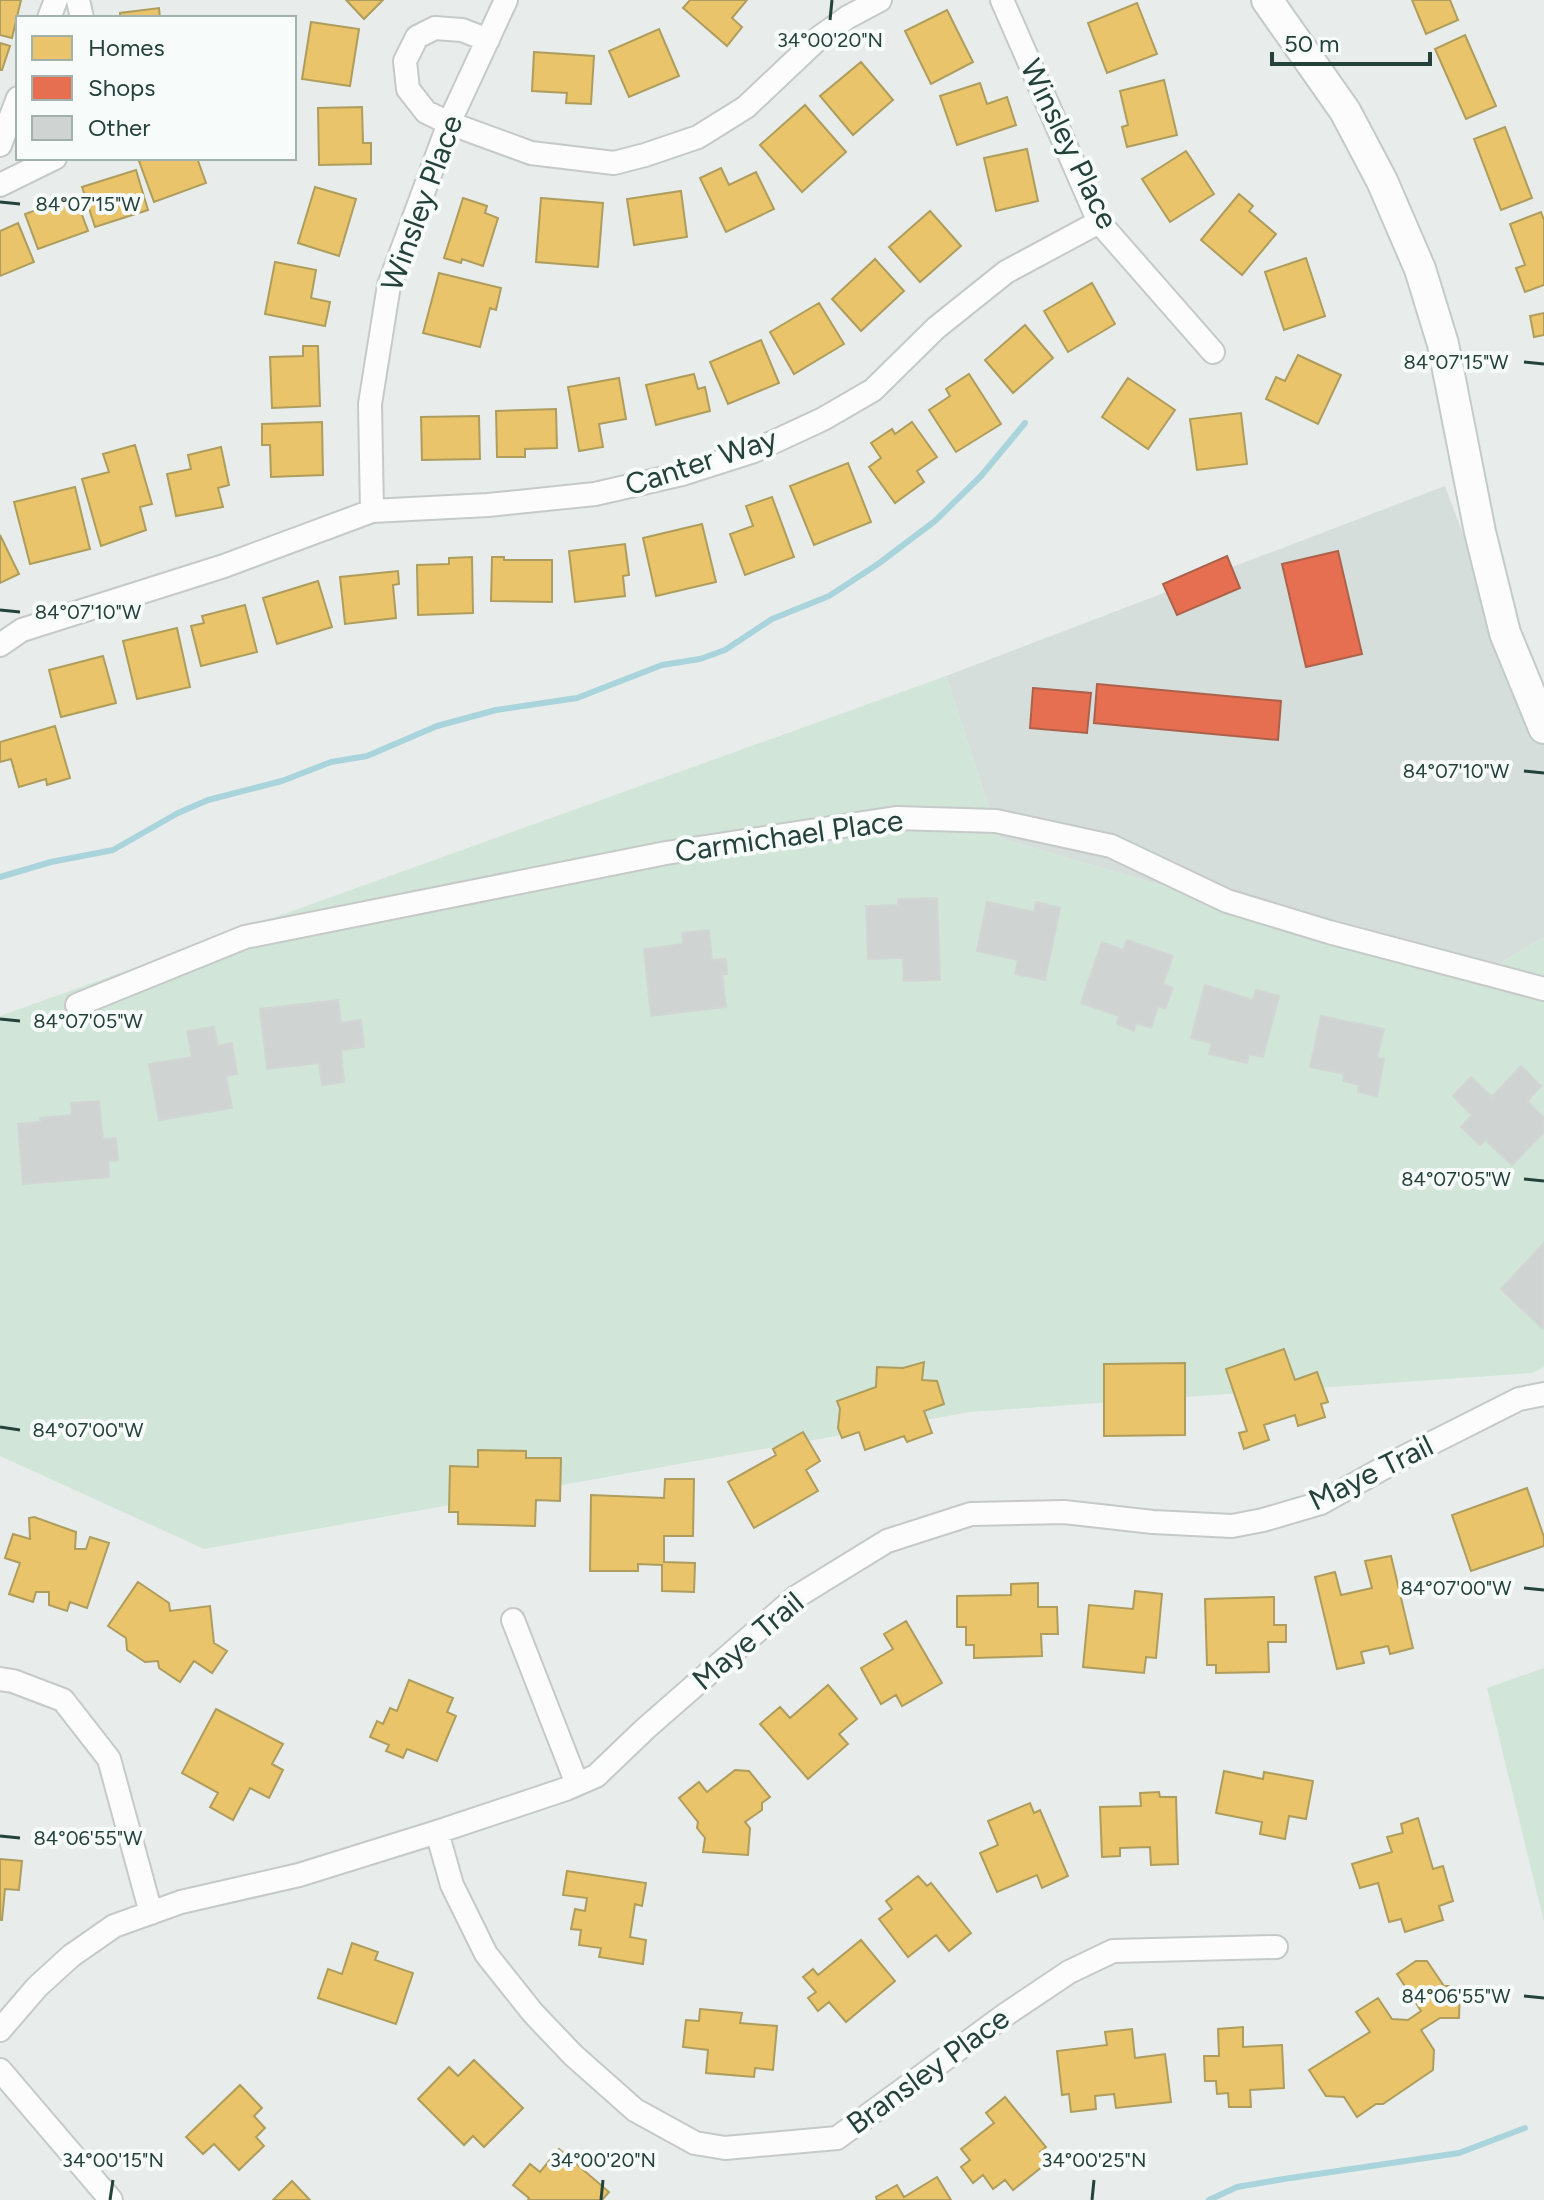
<svg xmlns="http://www.w3.org/2000/svg" width="1544" height="2200" viewBox="0 0 1544 2200" font-family="Figtree,sans-serif">
  <rect width="100%" height="100%" fill="#e8edeb"/>
  <path fill="#d6dedb" d="M1445,486L1521,689L1544,735V937L1477,977L999,838L946,676Z"/>
  <path fill="#d1e6d8" d="M946,676L999,838L1477,977L1544,937V1367L1532,1373L970,1412L204,1549L0,1456V1016Z
    M1544,1668V1922L1487,1688Z"/>
  <path fill="#e9c46a" stroke="#ae9d5c" stroke-width="2" d="M0,0H21L12,38L0,35Z
    M346,0H383L364,19Z
    M690,0H747L732,18L742,27L727,46L683,8Z
    M1412,0H1450L1458,20L1426,34Z
    M1137,3L1157,54L1107,73L1088,23Z
    M159,8L160,18H120V13Z
    M947,10L973,62L931,84L905,31Z
    M311,22L359,29L350,86L302,79Z
    M659,29L679,76L629,97L609,51Z
    M1465,35L1496,106L1466,119L1435,49Z
    M0,43L10,46L2,70H0Z
    M534,52L594,56L591,104L566,103L567,93L532,91Z
    M861,62L893,100L853,135L820,96Z
    M1164,80L1177,135L1127,147L1122,127L1128,125L1120,91Z
    M980,83L987,104L1007,97L1016,125L957,145L940,96Z
    M805,105L846,152L802,192L760,145Z
    M362,107L363,143H371V164L319,165L318,108Z
    M1505,127L1532,198L1501,210L1474,139Z
    M1027,149L1038,201L996,211L984,158Z
    M1186,151L1214,194L1170,222L1142,179Z
    M146,158H197L206,183L154,202L139,161Z
    M721,168L729,185L756,172L774,209L726,232L700,178Z
    M136,170L148,210L95,227L82,187Z
    M315,187L356,199L339,256L298,243Z
    M681,191L687,237L634,245L627,199Z
    M1239,194L1253,206L1249,211L1276,234L1242,275L1201,240Z
    M75,196L88,231L38,249L25,214Z
    M463,198L487,206L485,213L498,218L483,266L462,259L461,263L444,258Z
    M541,198L603,203L598,267L536,262Z
    M930,211L961,246L920,282L889,247Z
    M1541,212L1544,220V285L1525,292L1516,268L1525,265L1510,224Z
    M18,223L34,262L0,276V231Z
    M1306,258L1325,316L1284,330L1265,272Z
    M875,259L904,291L861,331L832,299Z
    M275,262L316,270L311,298L330,302L325,326L265,314Z
    M439,273L501,288L496,310L490,308L480,347L423,333Z
    M1092,283L1115,324L1068,352L1044,311Z
    M819,303L844,344L794,374L770,332Z
    M1544,313V335L1534,337L1530,316Z
    M1025,325L1053,358L1013,393L985,360Z
    M761,340L779,383L728,404L710,362Z
    M303,346H318L320,406L272,408L270,357L303,356Z
    M1298,355L1341,375L1318,424L1266,399L1276,377L1285,381Z
    M694,374L698,389L705,387L710,411L656,425L646,385Z
    M969,374L1001,424L956,452L929,410L950,396L946,389Z
    M619,378L626,419L599,424L603,447L579,451L568,387Z
    M1128,378L1175,410L1148,449L1102,417Z
    M556,409L557,448L525,449V457H497L496,411Z
    M1241,413L1247,464L1197,470L1190,419Z
    M479,416L480,459L422,460L421,417Z
    M322,422L323,475L271,477L270,445H262V424Z
    M912,422L937,457L917,471L924,482L895,503L869,467L881,458L871,443L892,429L895,434Z
    M135,445L152,504L140,507L146,530L101,546L82,479L109,472L103,454Z
    M221,447L229,485L218,488L223,507L176,516L167,474L191,469L188,455Z
    M848,463L871,522L814,545L790,486Z
    M75,487L90,549L30,564L14,502Z
    M772,497L794,557L745,575L730,534L753,526L746,506Z
    M702,524L716,582L656,596L643,538Z
    M0,535L19,574L0,583Z
    M625,544L629,575L623,576L625,596L575,602L569,551Z
    M472,557L473,613L418,615L417,565L449,564V558Z
    M492,557H504V560H552V602L491,601Z
    M398,571L399,584L393,585L396,618L345,624L340,577Z
    M318,581L332,627L277,644L263,598Z
    M245,605L257,652L201,666L191,626L204,623L202,616Z
    M177,628L190,687L137,699L123,641Z
    M103,656L116,703L61,717L49,670Z
    M55,726L70,778L47,785L46,779L19,787L11,759L0,762V742Z
    M1284,1349L1295,1380L1317,1372L1328,1402L1321,1404L1325,1417L1298,1426L1295,1415L1264,1425L1269,1440L1244,1449L1239,1433L1247,1431L1226,1369Z
    M924,1362L922,1380L937,1381L944,1404L924,1411L932,1433L907,1442L904,1436L865,1450L859,1432L842,1438L838,1428L840,1409L837,1401L876,1387L877,1367L903,1368Z
    M1185,1363V1435L1104,1436V1364Z
    M803,1432L820,1461L806,1470L818,1491L754,1528L728,1482L776,1455L773,1449Z
    M478,1450L526,1451V1458H561L560,1501L536,1500L535,1526L458,1524V1512H449L450,1466L478,1467Z
    M665,1479H694L693,1536H664V1562L695,1563L694,1592L662,1591V1565L638,1564V1571H590L591,1495L664,1498Z
    M1527,1488L1544,1537V1546L1471,1571L1452,1515Z
    M34,1517L76,1532L75,1549H86L90,1537L109,1543L87,1608L70,1602L67,1611L49,1605V1592H36L33,1602L9,1594L20,1563L5,1558L13,1534L30,1539L29,1518Z
    M1391,1556L1413,1648L1390,1654L1388,1646L1361,1652L1364,1663L1337,1669L1315,1577L1335,1572L1341,1595L1372,1588L1365,1561Z
    M138,1582L169,1603L170,1611L210,1606L214,1643L227,1651L212,1673L194,1661L180,1682L159,1668L158,1661L145,1662L127,1650L126,1638L108,1626Z
    M1038,1583V1607H1057L1058,1634H1041L1042,1656L974,1658V1645H966V1627H957V1596L1011,1595V1584Z
    M1135,1591L1162,1594L1156,1658L1146,1657L1144,1673L1083,1667L1089,1605L1133,1609Z
    M1274,1597V1625H1286V1642H1268L1269,1672L1216,1673V1665H1207L1205,1599Z
    M906,1621L942,1683L902,1706L896,1695L881,1704L861,1668L893,1649L884,1634Z
    M409,1680L453,1698L447,1712L456,1716L437,1761L407,1749L403,1758L386,1751L389,1745L370,1737L377,1721L383,1724L390,1708L397,1711Z
    M828,1685L857,1719L839,1734L848,1744L808,1779L760,1724L780,1707L790,1718Z
    M216,1709L283,1744L272,1764L283,1770L269,1798L250,1788L233,1820L210,1807L218,1793L182,1773Z
    M735,1770L749,1771L770,1797L762,1803V1810L745,1822L750,1828L748,1855L703,1852L705,1838L697,1828L698,1822L679,1798L699,1782L707,1792Z
    M1224,1771L1263,1779L1264,1772L1313,1781L1306,1819L1289,1816L1285,1839L1260,1834L1262,1822L1216,1813Z
    M1159,1792L1160,1797H1176L1178,1864L1151,1865L1150,1847L1120,1848V1856L1102,1857L1100,1807L1141,1806L1140,1793Z
    M1030,1803L1034,1813L1040,1810L1068,1876L1042,1888L1037,1875L997,1892L980,1853L998,1845L988,1821Z
    M1418,1818L1433,1869L1443,1866L1453,1901L1439,1906L1443,1920L1405,1932L1401,1919L1389,1922L1378,1883L1360,1888L1352,1864L1392,1852L1387,1837L1403,1833L1401,1824Z
    M0,1859L22,1861L19,1890L5,1889L2,1920H0Z
    M567,1871L646,1883L642,1906L635,1904L630,1937L646,1940L643,1964L599,1957L601,1948L579,1945L581,1930L571,1929L575,1909L585,1911L587,1898L563,1895Z
    M918,1876L927,1886L931,1883L971,1933L949,1951L936,1935L908,1957L879,1919L892,1909L886,1901Z
    M861,1940L895,1981L846,2022L829,2002L818,2011L808,1998L816,1992L803,1977L813,1969L818,1975Z
    M352,1943L378,1952L375,1960L413,1973L396,2024L318,1998L328,1969L342,1974Z
    M1416,1961H1427L1444,1986H1460L1459,2018H1440L1421,2030L1434,2050L1433,2070L1383,2104H1376L1357,2117L1344,2097L1326,2096L1309,2070L1370,2032L1356,2012L1378,1998L1392,2019L1408,2020L1421,2011L1397,1974Z
    M700,2009L742,2013L740,2023L777,2026L773,2070L755,2068L754,2077L706,2073L708,2050L683,2047L686,2020L699,2021Z
    M1243,2027V2047L1282,2045L1284,2088L1250,2090L1251,2107H1229L1228,2093L1217,2094L1216,2081H1205L1204,2056H1219L1218,2029Z
    M1132,2029L1135,2058L1165,2054L1171,2102L1116,2108L1114,2094L1095,2096L1096,2109L1071,2112L1069,2094L1062,2095L1057,2051L1107,2045L1105,2032Z
    M474,2060L523,2108L484,2147L473,2136L464,2145L418,2099L449,2067L458,2076Z
    M240,2085L262,2108L254,2116L265,2128L256,2137L264,2146L239,2170L214,2144L203,2154L186,2137Z
    M1005,2097L1046,2147L1040,2152L1048,2162L1013,2190L1005,2180L993,2189L983,2175L973,2183L961,2167L970,2160L961,2149L994,2123L986,2113Z
    M559,2149L609,2192L602,2200H528L529,2198L513,2185L530,2164L540,2172Z
    M937,2177L951,2200H877L876,2197L897,2185L904,2197Z
    M292,2181L310,2200H273Z"/>
  <path fill="#e76f51" stroke="#ac624a" stroke-width="2" d="M1338,551L1362,654L1306,667L1282,564Z
    M1227,556L1240,588L1177,615L1163,584Z
    M1097,684L1281,701L1278,740L1094,723Z
    M1033,688L1091,693L1087,733L1030,728Z"/>
  <g fill="none" stroke-linecap="round" stroke-linejoin="round">
    <path stroke="#a9d4db" stroke-width="6" d="M0,877L51,862L113,850L178,813L208,800L282,781L331,762L367,756L437,726L496,710L577,698L662,665L700,659L725,650L772,619L829,596L878,564L935,521L981,476L1025,423
      M1209,2200L1237,2187L1284,2179L1459,2153L1525,2128"/>
  </g>
  <path fill="#cfd4d2" stroke="#d1d6d4" stroke-width="2" d="M937,898L940,980L904,981L903,958L868,959L866,906L898,905V899Z
    M987,902L1034,912L1036,902L1060,908L1045,980L1015,974L1018,960L977,951Z
    M709,930L712,960L726,959L727,974H722L726,1007L651,1016L644,949L683,944L682,933Z
    M1127,940L1173,956L1163,984L1173,988L1165,1009L1158,1006L1151,1028L1136,1023L1134,1031L1117,1024L1119,1016L1081,1003L1102,942L1123,950Z
    M1205,985L1253,1000L1256,990L1279,996L1263,1057L1249,1054L1247,1063L1209,1054L1212,1043L1191,1038Z
    M338,1000L341,1023L361,1020L364,1047L341,1050L344,1082L322,1085L319,1063L267,1069L260,1009Z
    M1321,1016L1384,1029L1377,1058L1384,1059L1377,1096L1358,1092L1359,1085L1343,1081L1344,1074L1310,1067Z
    M214,1027L218,1046L232,1043L237,1074L226,1076L232,1108L159,1120L149,1064L192,1057L187,1031Z
    M1521,1066L1541,1086L1527,1101L1544,1118V1132L1512,1165L1485,1140L1480,1145L1461,1127L1472,1115L1453,1096L1471,1077L1492,1097Z
    M99,1101L103,1139L116,1138L118,1160L108,1161L109,1177L23,1184L18,1124L41,1122L40,1118L72,1115L71,1103Z
    M1544,1243V1326L1542,1328L1501,1289Z"/>
  <g fill="none" stroke-linecap="round" stroke-linejoin="round">
    <defs>
      <path id="minor" d="M78,0L82,18
        M1002,0L1099,222L1213,352
        M49,18L56,0
        M488,40L462,30L435,28L417,37L405,61L408,89L426,112L449,123L531,153L614,163L645,155L698,137L746,107L820,37L848,17L880,0
        M0,145L18,98
        M0,185L55,158
        M372,511L370,404L389,285L449,123L506,0
        M0,645L22,630L224,566L372,511L488,505L595,494L682,474L754,451L823,419L873,390L936,328L1006,272L1099,222
        M77,1005L245,937L666,853L896,818L996,821L1111,846L1227,901L1329,932L1544,989
        M513,1620L577,1784
        M0,1679L13,1681L63,1700L109,1759L151,1913
        M437,1832L452,1885L486,1954L533,2013L573,2055L635,2110L695,2143L725,2148L837,2138L1005,2015L1069,1972L1113,1951L1276,1947
        M0,2030L37,1987L71,1956L114,1926L181,1902L299,1875L437,1832L566,1789L596,1776L645,1729L796,1597L887,1541L971,1514L1064,1512L1153,1522L1232,1526L1263,1520L1321,1503L1396,1461L1519,1399L1544,1394
        M0,2070L111,2200"/>
      <path id="secondary" d="M1267,0L1345,111L1382,181L1420,269L1443,344L1480,532L1505,633L1544,728"/>
    </defs>
    <use href="#minor" stroke="#c5cac8" stroke-width="26"/>
    <use href="#secondary" stroke="#c3cbc8" stroke-width="34"/>
    <use href="#minor" stroke="#fcfcfc" stroke-width="22"/>
    <use href="#secondary" stroke="#fcfcfc" stroke-width="30"/>
  </g>
  <path fill="none" stroke="#24423a" stroke-width="3" d="M830,20L832,0M0,202L20,204M1524,362L1544,364M0,610L20,612M1524,771L1544,773M0,1019L20,1021M1524,1179L1544,1181M0,1427L20,1430M1524,1588L1544,1590M0,1836L20,1838M1524,1996L1544,1998M110,2200L113,2180M601,2200L603,2180M1092,2200L1094,2180"/>
  <g text-anchor="middle" stroke-width="8" stroke-linejoin="round" paint-order="stroke">
    <g font-size="30" fill="#24423a" stroke="#f7fbf9">
      <text transform="translate(1069 144) rotate(64)" y="10">Winsley Place</text>
      <text transform="translate(422 203) rotate(-70)" y="10">Winsley Place</text>
      <text transform="translate(701 462) rotate(-18)" y="10">Canter Way</text>
      <text transform="translate(789 836) rotate(-8)" y="10">Carmichael Place</text>
      <text transform="translate(1371 1473) rotate(-26)" y="10">Maye Trail</text>
      <text transform="translate(748 1641) rotate(-40)" y="10">Maye Trail</text>
      <text transform="translate(928 2071) rotate(-36)" y="10">Bransley Place</text>
    </g>
  </g>
  <g font-size="20" text-anchor="middle" fill="#24423a" stroke="#f7fbf9" stroke-width="8" stroke-linejoin="round" paint-order="stroke">
    <text x="830" y="47">34°00'20"N</text>
    <text x="88" y="211">84°07'15"W</text>
    <text x="1456" y="369">84°07'15"W</text>
    <text x="88" y="619">84°07'10"W</text>
    <text x="1456" y="778">84°07'10"W</text>
    <text x="88" y="1028">84°07'05"W</text>
    <text x="1456" y="1186">84°07'05"W</text>
    <text x="88" y="1437">84°07'00"W</text>
    <text x="1456" y="1595">84°07'00"W</text>
    <text x="88" y="1845">84°06'55"W</text>
    <text x="1456" y="2003">84°06'55"W</text>
    <text x="113" y="2167">34°00'15"N</text>
    <text x="603" y="2167">34°00'20"N</text>
    <text x="1094" y="2167">34°00'25"N</text>
  </g>
  <rect x="16" y="16" width="280" height="144" fill="#f7fbf9" stroke="#a3b1ad" stroke-width="2"/>
  <rect x="32" y="36" width="40" height="24" fill="#e9c46a" stroke="#a3b1ad" stroke-width="2"/>
  <text x="88" y="56" font-size="24" fill="#24423a">Homes</text>
  <rect x="32" y="76" width="40" height="24" fill="#e76f51" stroke="#a3b1ad" stroke-width="2"/>
  <text x="88" y="96" font-size="24" fill="#24423a">Shops</text>
  <rect x="32" y="116" width="40" height="24" fill="#cfd4d2" stroke="#a3b1ad" stroke-width="2"/>
  <text x="88" y="136" font-size="24" fill="#24423a">Other</text>
  <path d="M1272 52v12h158v-12" fill="none" stroke="#24423a" stroke-width="4"/>
  <text x="1284" y="52" font-size="24" fill="#24423a" stroke="#f7fbf9" stroke-width="6" paint-order="stroke">50 m</text>
</svg>
